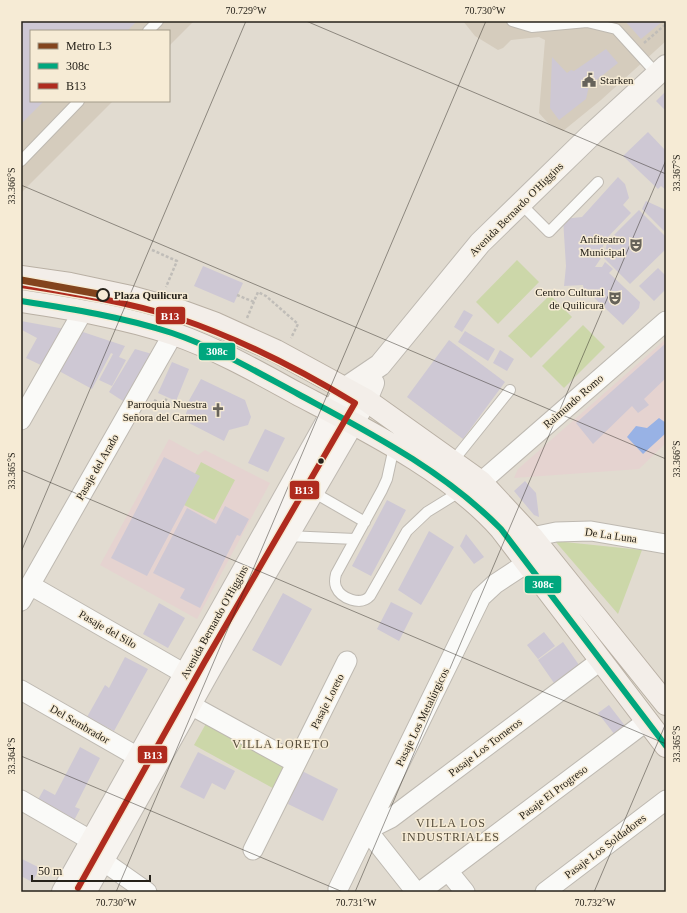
<svg xmlns="http://www.w3.org/2000/svg" width="687" height="913" viewBox="0 0 687 913" font-family="'Times New Roman',serif">
  <rect width="100%" height="100%" fill="#e1dbd0"/>
  <path fill="#d5ccbd" d="M21,21H194L169,46V31H31V101H113L21,193Z
    M463,21H666V41L601,100L563,131L548,123L539,113L545,40L539,37L511,40L503,48L498,50L475,36Z"/>
  <path fill="#e5d3d0" d="M666,339V443L639,469L514,478L518,469Z
    M169,439L198,455L205,450L270,483L197,619L100,565Z"/>
  <path fill="#ccd7a9" d="M517,260L539,282L498,324L476,302Z
    M550,295L572,317L531,358L508,336Z
    M583,325L605,347L564,388L542,366Z
    M201,462L235,480L214,520L180,503Z
    M555,541L642,550L618,614Z
    M208,720L292,765L278,791L194,745Z"/>
  <path fill="#98b2e5" d="M659,418L666,423V433L643,454L627,437L636,426L647,428Z"/>
  <path fill="#cec8d4" d="M21,21H137L127,31H31V101H44L21,124Z
    M625,21H663L641,39Z
    M606,49L618,63L589,86L586,99L559,120L550,108L552,57L567,73L571,70L574,71Z
    M666,91V111L656,101Z
    M648,132L666,151V190L661,186L658,189L623,156Z
    M618,177L625,184L629,198L623,205L631,213L604,241L601,258L595,267H602L605,262L613,269L609,273L640,302L639,308L623,325L588,292L584,293L583,285L564,286L566,266L563,219L582,217Z
    M646,201L666,210V227L664,231L642,209Z
    M639,210L666,237V249L630,284L604,258L607,242Z
    M203,266L243,283L234,303L194,286Z
    M658,268L666,276V289L654,301L639,286Z
    M464,310L473,315L462,332L454,327Z
    M21,321L65,329L45,367L26,358L37,338L22,330L21,332Z
    M80,331L125,346L119,357L126,360L112,386L99,380L113,354L111,353L92,389L59,371Z
    M465,331L495,349L488,361L458,342Z
    M449,340L505,382L463,439L407,397Z
    M666,343V378L644,399L649,405L638,413L632,406L593,444L576,423Z
    M135,349L152,354L126,403L109,392Z
    M500,350L514,359L507,371L493,363Z
    M172,362L189,369L176,401L158,393Z
    M201,379L245,400L251,417L248,425L229,430L224,441L187,422L186,413L189,407L187,404Z
    M265,429L285,438L268,472L248,463Z
    M164,457L200,476L147,576L111,558Z
    M525,481L536,493L539,517L534,515L514,491Z
    M387,500L406,510L371,576L352,566Z
    M225,506L249,519L240,536L237,535L200,608L180,598L185,589L153,573L187,508L216,524Z
    M429,531L454,547L421,605L398,590Z
    M466,534L484,557L474,564L460,546Z
    M283,593L312,609L281,666L252,650Z
    M391,602L413,613L399,641L377,629Z
    M159,603L185,618L168,648L143,634Z
    M544,632L555,646L538,659L527,645Z
    M563,642L579,665L554,683L538,660Z
    M125,657L148,669L114,731L87,717L105,685L109,688Z
    M609,705L626,727L615,735L598,713Z
    M80,747L100,758L75,807L80,809L71,826L35,805L44,789L55,795Z
    M198,752L235,771L225,790L212,783L204,799L180,787Z
    M302,771L338,789L323,821L288,804Z
    M22,859L40,868L32,882L21,876Z"/>
  <g fill="none" stroke-linecap="round" stroke-linejoin="round">
    <defs>
      <path id="lane" d="M512,21L532,27L587,22L616,29L657,74
        M148,31L158,21
        M21,161L79,101
        M520,203L549,232L598,182
        M394,447L387,479L382,490L336,574C335,578 334,582 336,587C341,599 361,606 370,596L407,531L427,512L461,491
        M453,461L510,390
        M313,492L365,522
        M287,536L355,539"/>
      <path id="street" d="M21,420L83,311
        M481,482L666,321
        M532,537L556,532L591,531L666,544
        M30,585L185,674
        M21,601L173,334
        M21,690L138,757
        M176,697L296,763
        M21,800L92,841L103,861L147,892
        M253,850L347,661
        M448,871L465,892
        M338,889L481,597L495,584L527,563
        M416,892L367,830L391,818L600,661
        M420,892L647,721
        M545,892L666,800"/>
      <path id="secondary" d="M63,892L346,388L380,365L480,243L592,134L666,66
        M85,892L211,667L366,400L373,383"/>
      <path id="primary" d="M21,277L70,284L131,297L181,311L214,323L276,351L366,400L481,482L532,537L666,704
        M21,301C73,309 124,317 174,334C217,349 256,371 296,393C364,429 450,471 501,529L666,746"/>
    </defs>
    <use href="#lane" stroke="#beb9b1" stroke-width="12"/>
    <use href="#street" stroke="#beb9b1" stroke-width="21"/>
    <use href="#secondary" stroke="#beb9b1" stroke-width="24"/>
    <use href="#primary" stroke="#b9b0a4" stroke-width="24"/>
    <path stroke="#c0bdb8" stroke-width="2.5" stroke-dasharray="3 2" stroke-linecap="butt" d="M644,43L666,24
      M152,250L177,261L166,287
      M237,295L254,302
      M247,318L258,292L266,296L298,324L291,338
      M154,400L164,405L167,397"/>
    <use href="#lane" stroke="#fafaf8" stroke-width="10"/>
    <use href="#street" stroke="#fafaf8" stroke-width="19"/>
    <use href="#secondary" stroke="#f7f4f0" stroke-width="22"/>
    <use href="#primary" stroke="#f3eee9" stroke-width="22"/>
    <defs>
      <path id="bus-1" d="M21,301C72,309 123,317 172,333C216,348 257,372 298,394C370,433 443,470 501,529L666,746"/>
      <path id="bus-2" d="M21,285C74,293 127,302 178,318C240,339 299,369 355,403L204,663L78,888"/>
    </defs>
    <use href="#bus-1" stroke="#f6ebd5" stroke-width="9"/>
    <use href="#bus-2" stroke="#f6ebd5" stroke-width="9"/>
    <use href="#bus-1" stroke="#00a77e" stroke-width="6"/>
    <use href="#bus-2" stroke="#af2b1e" stroke-width="6"/>
    <defs>
      <path id="metro-1" d="M21,280L104,295"/>
    </defs>
    <use href="#metro-1" stroke="#f6ebd5" stroke-width="10"/>
    <use href="#metro-1" stroke="#83441d" stroke-width="7"/>
  </g>
  <path fill="none" stroke="#26221a" stroke-width="1" stroke-opacity="0.45" d="M306,21L666,174M21,185L666,459M21,470L666,744M21,552L246,21M21,756L343,892M116,892L486,21M355,892L666,160M594,892L666,723"/>
  <defs>
    <symbol id="civic-bare" viewBox="-9 -9 18 18"><path d="M-.6-6.5H3V-4.5H.6V-3L4-1V1h2V6H-6V1h2V-1L-.6-3ZM-1.2 2.5V6h2.4V2.5Z" fill="#67635a" stroke="#f6ebd5" stroke-width="2.5" paint-order="stroke"/></symbol>
    <symbol id="theatre-bare" viewBox="-9 -9 18 18"><path d="M-5-5.5Q0-4 5-5.5V0Q5 5 0 6Q-5 5-5 0ZM-3.3-2.5H-1v1.5H-3.3ZM1-2.5H3.3v1.5H1ZM-2.8 1Q0 5.5 2.8 1Z" fill="#67635a" stroke="#f6ebd5" stroke-width="2.5" paint-order="stroke"/></symbol>
    <symbol id="church-bare" viewBox="-9 -9 18 18"><path d="M-1.2-6h2.4v3.5h3.3v2.4h-3.3V6h-2.4V-.1h-3.3v-2.4h3.3Z" fill="#67635a" stroke="#f6ebd5" stroke-width="2.5" paint-order="stroke"/></symbol>
  </defs>
  <g fill-rule="evenodd">
    <use href="#civic-bare" x="579" y="70" width="20" height="20"/>
    <use href="#theatre-bare" x="626" y="235" width="20" height="20"/>
    <use href="#theatre-bare" x="605" y="288" width="20" height="20"/>
    <use href="#church-bare" x="208" y="400" width="20" height="20"/>
  </g>
  <circle fill="#f6ebd5" stroke="#26221a" stroke-width="2" cx="103" cy="295" r="6"/>
  <circle fill="#26221a" stroke="#f6ebd5" stroke-width="1.5" cx="321" cy="461" r="3.5"/>
  <g text-anchor="middle" stroke-width="3" stroke-linejoin="round" paint-order="stroke">
    <g font-size="11" fill="#26221a" stroke="#f6ebd5" text-anchor="end">
      <text x="600" y="84" text-anchor="start">Starken</text>
      <text x="625" y="243">Anfiteatro<tspan x="625" dy="13">Municipal</tspan></text>
      <text x="604" y="296">Centro Cultural<tspan x="604" dy="13">de Quilicura</tspan></text>
      <text x="207" y="408">Parroquia Nuestra<tspan x="207" dy="13">Señora del Carmen</tspan></text>
    </g>
    <g font-size="11" fill="#26221a" stroke="#f6ebd5">
      <text transform="translate(516 209) rotate(-45)" y="4">Avenida Bernardo O'Higgins</text>
      <text transform="translate(573 401) rotate(-41)" y="4">Raimundo Romo</text>
      <text transform="translate(97 467) rotate(-60)" y="4">Pasaje del Arado</text>
      <text transform="translate(611 535) rotate(8)" y="4">De La Luna</text>
      <text transform="translate(214 622) rotate(-61)" y="4">Avenida Bernardo O'Higgins</text>
      <text transform="translate(108 629) rotate(30)" y="4">Pasaje del Silo</text>
      <text transform="translate(327 701) rotate(-63)" y="4">Pasaje Loreto</text>
      <text transform="translate(422 717) rotate(-64)" y="4">Pasaje Los Metalúrgicos</text>
      <text transform="translate(80 724) rotate(30)" y="4">Del Sembrador</text>
      <text transform="translate(485 747) rotate(-37)" y="4">Pasaje Los Torneros</text>
      <text transform="translate(553 792) rotate(-37)" y="4">Pasaje El Progreso</text>
      <text transform="translate(605 846) rotate(-37)" y="4">Pasaje Los Soldadores</text>
    </g>
    <g font-size="11" font-weight="bold" fill="#26221a" stroke="#f6ebd5" text-anchor="start">
      <text x="114" y="299">Plaza Quilicura</text>
    </g>
    <g font-size="12" letter-spacing="1" fill="#564d3b" stroke="#f6ebd5">
      <text x="281" y="748">VILLA LORETO</text>
      <text x="451" y="827">VILLA LOS<tspan x="451" dy="14">INDUSTRIALES</tspan></text>
    </g>
  </g>
  <g stroke="#f6ebd5" stroke-width="1.5">
    <rect x="155" y="306" width="31" height="19" rx="4" fill="#af2b1e"/>
    <rect x="198" y="342" width="38" height="19" rx="4" fill="#00a77e"/>
    <rect x="289" y="480" width="31" height="20" rx="4" fill="#af2b1e"/>
    <rect x="524" y="575" width="38" height="19" rx="4" fill="#00a77e"/>
    <rect x="137" y="745" width="31" height="19" rx="4" fill="#af2b1e"/>
  </g>
  <g font-size="11" text-anchor="middle" font-weight="bold" fill="#fff">
    <text x="170" y="320">B13</text>
    <text x="217" y="355">308c</text>
    <text x="304" y="494">B13</text>
    <text x="543" y="588">308c</text>
    <text x="153" y="759">B13</text>
  </g>
  <rect width="687" height="913" fill="none" stroke="#f6ebd5" stroke-width="44"/>
  <rect x="30" y="30" width="140" height="72" fill="#f6ebd5" stroke="#a39b8a"/>
  <rect x="38" y="43" width="20" height="6" fill="#83441d" stroke="#a39b8a"/>
  <text x="66" y="50" font-size="12" fill="#26221a">Metro L3</text>
  <rect x="38" y="63" width="20" height="6" fill="#00a77e" stroke="#a39b8a"/>
  <text x="66" y="70" font-size="12" fill="#26221a">308c</text>
  <rect x="38" y="83" width="20" height="6" fill="#af2b1e" stroke="#a39b8a"/>
  <text x="66" y="90" font-size="12" fill="#26221a">B13</text>
  <path d="M32 875v6h118v-6" fill="none" stroke="#26221a" stroke-width="2"/>
  <text x="38" y="875" font-size="12" fill="#26221a" stroke="#f6ebd5" stroke-width="3" paint-order="stroke">50 m</text>
  <rect x="22" y="22" width="643" height="869" fill="none" stroke="#26221a" stroke-width="1.5"/>
  <g font-size="10" text-anchor="middle" fill="#26221a">
    <text x="246" y="14">70.729°W</text>
    <text x="485" y="14">70.730°W</text>
    <text transform="translate(676 173) rotate(-90)" y="4">33.367°S</text>
    <text transform="translate(11 186) rotate(-90)" y="4">33.366°S</text>
    <text transform="translate(676 459) rotate(-90)" y="4">33.366°S</text>
    <text transform="translate(11 471) rotate(-90)" y="4">33.365°S</text>
    <text transform="translate(676 744) rotate(-90)" y="4">33.365°S</text>
    <text transform="translate(11 756) rotate(-90)" y="4">33.364°S</text>
    <text x="116" y="906">70.730°W</text>
    <text x="356" y="906">70.731°W</text>
    <text x="595" y="906">70.732°W</text>
  </g>
</svg>
